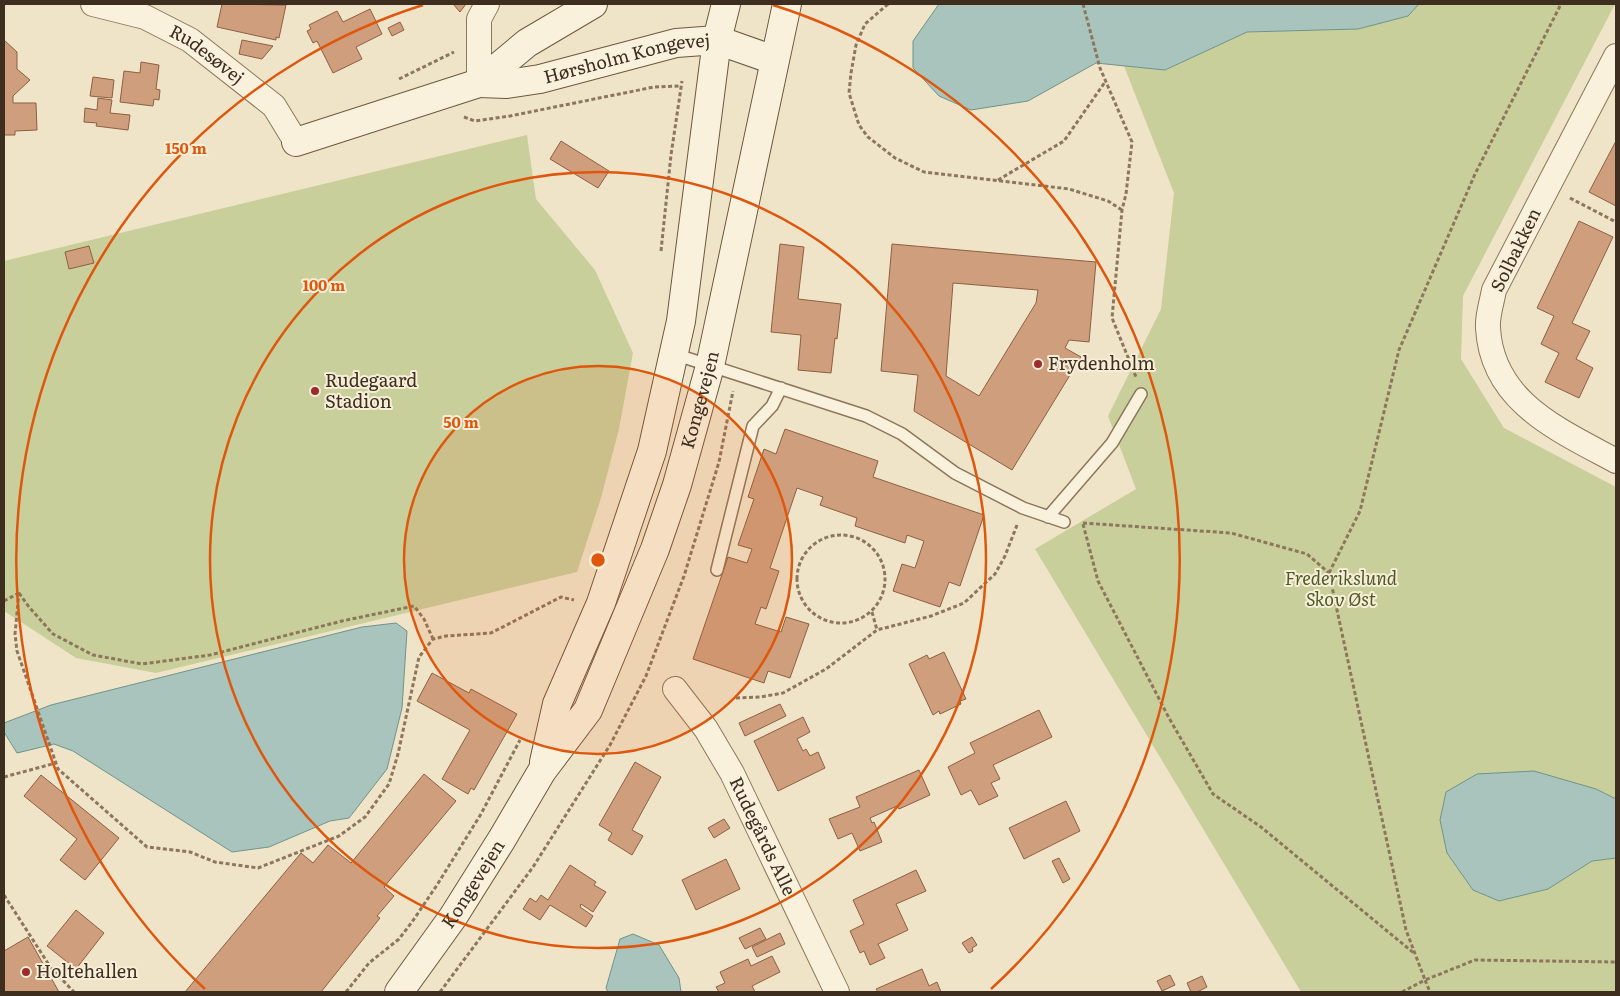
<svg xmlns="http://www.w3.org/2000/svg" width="1620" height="996" viewBox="0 0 1620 996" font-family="Literata,serif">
  <rect width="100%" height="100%" fill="#f0e4c8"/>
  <path fill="#c9cf9b" d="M1419,4H1615L1463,296L1461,359L1504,428L1616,487V799L1596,789L1447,853L1473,890L1499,901L1548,889L1592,861L1616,858V992H1301L1035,549L1136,489L1108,416L1161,309L1174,193L1124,66L1165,70L1247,32L1358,29L1408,16Z
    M527,135L536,199L595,270L633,353L619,429L601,498L577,572L156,673L76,658L4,611V261Z"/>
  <path fill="#a9c4bc" stroke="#6f938a" d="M939,4H1419L1408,16L1358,29L1247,32L1165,70L1096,63L1028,101L971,110L939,96L913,68V41Z
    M396,623L407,631L402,708L387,769L349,818L330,821L269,847L232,852L73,751L54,744L17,753L4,732V723L51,705L362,627Z
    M1534,771L1596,789L1616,799V858L1592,861L1548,889L1499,901L1473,890L1447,853L1440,820L1446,792L1477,774Z
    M633,934L659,945L679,978L681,992H608L606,988L620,939Z"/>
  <path fill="#cf9f7d" stroke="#8d5f41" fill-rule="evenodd" d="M222,4L286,5L279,38L276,37V40L217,27Z
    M453,4H466L460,12Z
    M370,9L382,34L356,47L362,59L333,73L317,41L313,43L307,31L311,29L309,25L337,11L343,22Z
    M400,22L404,30L392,36L388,28Z
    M4,40L17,52V69L30,80L13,96V103H36L37,130L15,131V135H4Z
    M242,40L273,46L262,59L239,54Z
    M141,62L159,65L156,89L160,90L159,100L154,99L153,106L120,102L124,71L140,73Z
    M93,77L114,80L112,98L90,96Z
    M98,98L112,100L110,113L130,115L128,130L96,126L97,123L84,122L85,108L97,110Z
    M561,141L609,171L598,188L550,159Z
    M1616,141V206L1589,192Z
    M1579,221L1613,237L1572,323L1590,331L1576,359L1593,368L1579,398L1545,382L1559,353L1541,344L1554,316L1537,308Z
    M780,244L804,247L798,299L841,304L837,339L835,338L831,373L798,370L801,335L771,332Z
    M892,244L1096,262L1089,342L1069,340L1065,348L1081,357L1012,470L914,411L918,375L881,371ZM953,283L1038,290L1036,303L979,396L946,376Z
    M89,246L94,263L69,269L65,252Z
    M785,429L878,461L873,477L984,515L960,586L949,582L940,607L893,591L902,564L915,568L924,541L907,535L905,543L855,526L857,518L820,505L823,497L797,488L770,568L779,571L766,609L761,607L755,624L781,632L786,617L809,624L790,678L768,671L764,683L693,659L728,557L747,563L752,549L738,545L754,499L748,497L764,449L776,454Z
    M944,652L966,699L960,701L961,704L940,714L939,711L933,715L909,664L927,655L929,659Z
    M432,673L469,693L471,689L517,714L474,790L471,788L468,794L442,779L470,730L417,701Z
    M780,704L786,716L745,736L739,723Z
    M1039,710L1052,737L993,765L1000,779L991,783L998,796L979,805L971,790L961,795L948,767L975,753L970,743Z
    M803,717L810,732L797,739L803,751L806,749L810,756L818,752L825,768L778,791L754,741Z
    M635,762L661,777L632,830L643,836L632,855L608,840L612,833L599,825Z
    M919,770L930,795L899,809L897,806L870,818L872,823L874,822L882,842L860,851L852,833L838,839L829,819L860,807L856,797Z
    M424,774L456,801L384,887L394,896L377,916L380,918L321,992H185L301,853L313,863L328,845L351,863Z
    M41,775L119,838L85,880L60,860L77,839L24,796Z
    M1066,801L1080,831L1024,859L1009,828Z
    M724,819L730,828L714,838L708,828Z
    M1059,858L1070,879L1063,883L1052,861Z
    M726,859L740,889L696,910L682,880Z
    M570,865L596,882L594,885L606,892L593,912L581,904L580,907L593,916L586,927L550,905L540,920L523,909L530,898L536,902L541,895L548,900Z
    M916,870L926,891L896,904L908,930L878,944L885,958L870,965L864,951L860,953L850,931L864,924L853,900Z
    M76,910L104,933L76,969L47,946Z
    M760,928L766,939L745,949L739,938Z
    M780,933L785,944L757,957L752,947Z
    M28,937L59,992H4V951Z
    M972,937L977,945L972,948L973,951L969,953L962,943Z
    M772,956L780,972L752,986L755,992H719L716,987L725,983L720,972L748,959L751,966Z
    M922,969L929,986L937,982L941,992H878L876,989Z
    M1170,975L1175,985L1162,991L1157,981Z
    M1202,976L1207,987L1197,992H1191L1187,983Z"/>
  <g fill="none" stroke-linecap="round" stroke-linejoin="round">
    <defs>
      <path id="lane" d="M674,354L866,416L902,434L955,473L1023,508L1064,522
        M1048,517L1112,443L1141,394
        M717,570L753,426L772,406L781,388"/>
      <g id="street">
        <path id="s1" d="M93,4L145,17L190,40L274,106L296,142"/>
        <path d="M1616,56L1494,290C1492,302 1487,316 1488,328C1492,402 1559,430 1616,461"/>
        <path d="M479,83V19L487,4"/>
        <path id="s2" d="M675,689L706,729L732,773L837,992"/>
      </g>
      <g id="secondary">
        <path id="s3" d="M479,83L507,84L540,79L676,43L717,40L774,60"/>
        <path d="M296,142L479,83L527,43L593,4"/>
        <path d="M544,762L557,704L601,603L652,451L681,321L717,40L726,4"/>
        <path id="s4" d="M399,992L453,917L502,839L542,771L588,710L655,549L677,485L710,366L787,4"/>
      </g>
    </defs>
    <use href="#lane" stroke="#8d765c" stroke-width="14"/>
    <use href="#street" stroke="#8d765c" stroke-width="26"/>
    <use href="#secondary" stroke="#6f573f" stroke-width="30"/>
    <path stroke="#8d765c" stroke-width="3" stroke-dasharray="4 2.5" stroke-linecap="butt" d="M888,4L865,24L856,45L851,73L849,93L859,125L868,137L895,158L924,172L1069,189L1108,201L1122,210
      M1083,4L1100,68L1132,142L1126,194L1122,210L1112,318L1136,377
      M399,79L454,52
      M464,117L475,121L510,116L654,87L681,86
      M998,180L1064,141L1105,82
      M1570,198L1616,222
      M661,251L671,155L682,81
      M1083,523L1231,533L1307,554L1329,573L1406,930L1425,980L1475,960L1616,962
      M1083,524L1098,581L1169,718L1213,794L1261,827L1415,954
      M797 579a44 44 0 1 1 88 0a44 44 0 1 1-88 0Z
      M1329,573L1360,511L1399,350L1475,174L1561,4
      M19,592L15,634L17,651L58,769L147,847L190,852L215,862L258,868L339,836L365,817L389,784L398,754L419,657L433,639L446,636L491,633L561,597L574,600
      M19,593L29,607L53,634L93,655L142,664L210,655L342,621L414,606L424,619L433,639
      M4,601L19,593
      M872,612L877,630
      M736,698L760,697L783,693L826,669L877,630L931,616L964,603L995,574L1005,556L1017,525
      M4,777L56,763
      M4,895L51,968L74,992
      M346,992L369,963L399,939L412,922L437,885L481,814L520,740
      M440,992L533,867L610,745L646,676L684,576L719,462L733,391
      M1402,992L1425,980L1430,992"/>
    <use href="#lane" stroke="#faf1dc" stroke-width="11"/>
    <use href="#street" stroke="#faf1dc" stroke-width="24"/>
    <use href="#secondary" stroke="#faf1dc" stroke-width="28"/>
  </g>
  <circle cx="598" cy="560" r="194" fill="#df570d" fill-opacity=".12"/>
  <g fill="none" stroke="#df570d" stroke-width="2.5">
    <circle cx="598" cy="560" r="194"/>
    <circle cx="598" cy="560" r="388"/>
    <path d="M205 989A582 582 0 0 1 423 5M773 5A582 582 0 0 1 991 989"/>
  </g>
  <g fill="#9e2a2b" stroke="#f7eed8" stroke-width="2">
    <circle cx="1038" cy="364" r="5"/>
    <circle cx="315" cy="391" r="5"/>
    <circle cx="26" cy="972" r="5"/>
  </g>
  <g text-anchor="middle" stroke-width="4" stroke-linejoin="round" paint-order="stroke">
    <g font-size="18" fill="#3d2e20" stroke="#f7eed8">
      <text dy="6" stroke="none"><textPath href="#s1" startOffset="126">Rudesøvej</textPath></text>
      <text dy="6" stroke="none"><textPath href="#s3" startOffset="151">Hørsholm Kongevej</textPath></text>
      <text transform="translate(1516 250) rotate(-64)" y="6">Solbakken</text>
      <text dy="6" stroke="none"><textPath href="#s4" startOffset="670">Kongevejen</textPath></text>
      <text dy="6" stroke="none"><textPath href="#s2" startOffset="172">Rudegårds Alle</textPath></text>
      <text dy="6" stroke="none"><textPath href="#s4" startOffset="131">Kongevejen</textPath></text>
    </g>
    <g font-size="18" fill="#3d2e20" stroke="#f7eed8" text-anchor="start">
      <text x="1048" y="370">Frydenholm</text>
      <text x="325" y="387">Rudegaard<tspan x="325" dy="21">Stadion</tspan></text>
      <text x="36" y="978">Holtehallen</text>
    </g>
    <g font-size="18" font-style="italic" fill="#4d5a26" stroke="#f7eed8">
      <text x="1341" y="585">Frederikslund<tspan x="1341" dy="21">Skov Øst</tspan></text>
    </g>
  </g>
  <circle cx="598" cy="560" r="8" fill="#df570d" stroke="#f7eed8" stroke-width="2.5"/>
  <g font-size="15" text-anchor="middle" font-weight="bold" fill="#df570d" stroke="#f7eed8" stroke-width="4" stroke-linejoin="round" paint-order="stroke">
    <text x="186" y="154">150 m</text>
    <text x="324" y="291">100 m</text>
    <text x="461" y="428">50 m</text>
  </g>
  <rect width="1620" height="996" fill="none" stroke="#3d2e20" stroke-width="10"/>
</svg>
